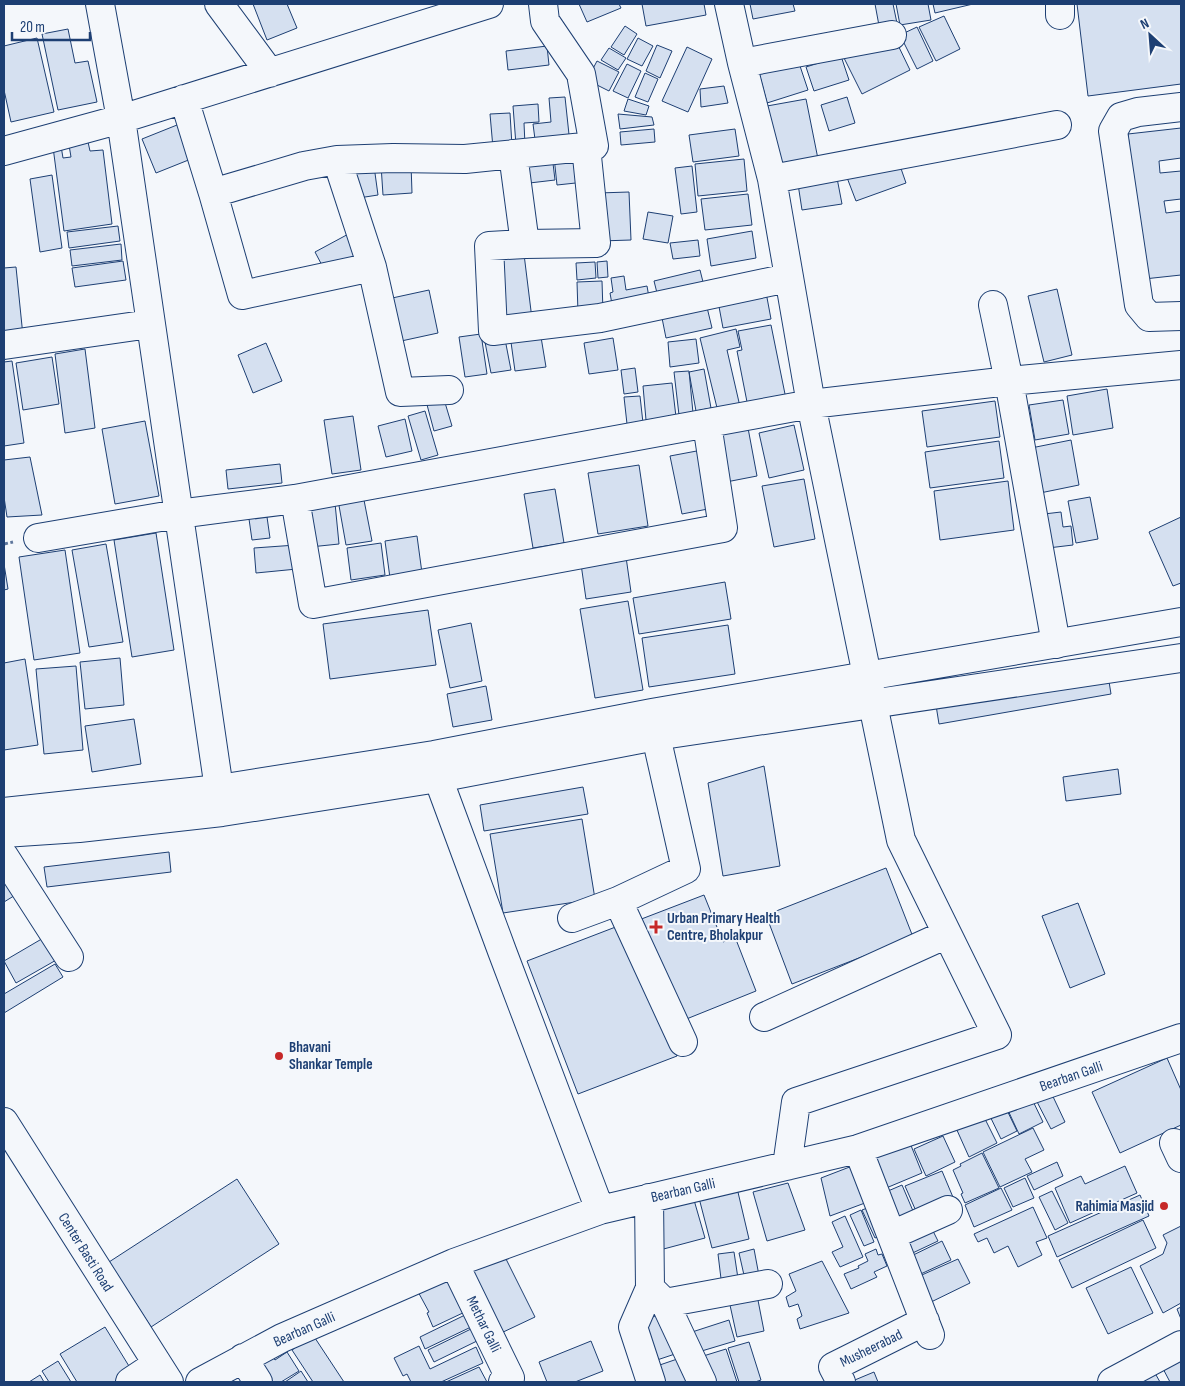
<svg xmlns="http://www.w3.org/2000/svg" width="1185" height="1386" viewBox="0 0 1185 1386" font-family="'Sofia Sans Condensed',sans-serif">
  <rect width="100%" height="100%" fill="#f4f7fb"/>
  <path fill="#d5e0f0" stroke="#1d3f73" d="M253,4H287L297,28L267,40Z
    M579,4H619L621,8L587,22Z
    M642,4H704L706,15L646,26Z
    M750,4H793L795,11L753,19Z
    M875,4H893L898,28L880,31Z
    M896,4H928L931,20L900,25Z
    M933,4H973L935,13Z
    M1077,4H1181V84L1088,96Z
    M944,16L960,49L936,61L919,27Z
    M625,26L637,34L624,55L611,47Z
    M917,27L933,61L917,69L900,35Z
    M68,29L75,63L88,61L97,102L58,110L42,34Z
    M37,38L54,112L11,122L4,90V46Z
    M638,38L653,46L642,66L627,59Z
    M895,39L910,70L862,94L844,58Z
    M657,45L672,51L660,78L646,71Z
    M547,46L549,65L508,70L506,51Z
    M687,47L712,59L688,112L662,101Z
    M609,48L626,58L618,70L601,60Z
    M841,56L849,80L814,91L806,67Z
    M597,61L619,72L609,91L587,80Z
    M799,63L808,90L767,103L758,69Z
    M627,64L641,71L628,98L613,91Z
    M645,73L658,79L648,102L635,97Z
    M724,86L728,103L701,107L700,89Z
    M565,97L570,144L536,147L533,124L551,122L549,98Z
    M847,97L855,123L829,131L821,105Z
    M628,99L649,106L646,115L624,111Z
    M806,99L819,164L779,172L767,106Z
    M538,104L539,122L524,123L525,145H516L513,106Z
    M510,113L512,146L493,148L490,114Z
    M618,114L652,117L654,125L620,129Z
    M182,123L196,157L156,173L142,139Z
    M1181,128V158L1159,161L1160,173L1181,171V199L1164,201L1166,213L1181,211V275L1144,279L1128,134Z
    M654,129L655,142L621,145L620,132Z
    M735,129L739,156L693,162L689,135Z
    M88,142L90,151L103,150L112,224L64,231L53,147L61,146L63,158L71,157L69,145Z
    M582,154L585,182L557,185L554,157Z
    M552,155L555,180L521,184L519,158Z
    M897,157L906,183L856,201L846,175Z
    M744,159L747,191L698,196L695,164Z
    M411,164L412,193L383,195L381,165Z
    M374,166L378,195L352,199L349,169Z
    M692,166L697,212L681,214L675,168Z
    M52,175L62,248L40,252L30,179Z
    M837,178L842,204L802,210L798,184Z
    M629,192L631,240L600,241L598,193Z
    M748,194L752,225L705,230L701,199Z
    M648,212L673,216L668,243L643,239Z
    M118,226L120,241L69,248L67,232Z
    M354,231L364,251L325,271L315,252Z
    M752,231L756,258L711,266L707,239Z
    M698,240L700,256L673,259L670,243Z
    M121,244L122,260L72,266L70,250Z
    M523,246L532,319L502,323L494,250Z
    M123,261L126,280L75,287L72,268Z
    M607,261L608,277L598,278L597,262Z
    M595,262L596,278L577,280L576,263Z
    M16,267L23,336L4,338V268Z
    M700,270L705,290L659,301L654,281Z
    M624,276L626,290L647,286L650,303L613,310L610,293L613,292L611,278Z
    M602,281L603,312L578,313L577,282Z
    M765,287L771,319L723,328L717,296Z
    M1057,289L1072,355L1044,362L1028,296Z
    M429,290L438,333L392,343L383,300Z
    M705,299L712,328L666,338L660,308Z
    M771,325L786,399L748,407L737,351L742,350L738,331Z
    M736,329L740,347L727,350L741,411L719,416L700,338Z
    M540,331L546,367L515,371L510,335Z
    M481,334L487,374L465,377L459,337Z
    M504,334L511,370L491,373L484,337Z
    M613,338L618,370L589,374L584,343Z
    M696,339L699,363L670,367L668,342Z
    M266,343L282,381L253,393L238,355Z
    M85,349L95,428L65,433L55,354Z
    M52,357L59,404L23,410L16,363Z
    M12,361L24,443L4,446V362Z
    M635,368L638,392L624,394L621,370Z
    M704,369L711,408L696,411L689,372Z
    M689,371L693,413L679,415L674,372Z
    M672,383L676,417L646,420L643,386Z
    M1107,389L1113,428L1073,435L1067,396Z
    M443,396L452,426L434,431L426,401Z
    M640,396L643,423L627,424L624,397Z
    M1063,400L1069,434L1035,440L1029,405Z
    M995,401L1000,437L927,447L922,411Z
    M425,411L438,455L421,460L408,416Z
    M353,416L361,470L332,474L324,420Z
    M405,419L412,451L386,457L378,426Z
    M145,421L159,496L115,504L102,429Z
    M794,425L804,470L769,478L759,433Z
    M748,428L757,476L721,483L713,435Z
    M1071,440L1079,485L1040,493L1031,448Z
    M999,441L1004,478L930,488L925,452Z
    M702,450L713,508L682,514L670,456Z
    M30,457L42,515L7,517L4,497V460Z
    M280,464L282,483L228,489L226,470Z
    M639,465L648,526L598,534L588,473Z
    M804,479L815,539L774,547L762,486Z
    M1008,481L1014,530L940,540L934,491Z
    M555,489L564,543L533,548L524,494Z
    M363,495L372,541L346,545L338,500Z
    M1090,497L1098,539L1076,543L1068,501Z
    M335,503L339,544L310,547L306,505Z
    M266,510L270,538L252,540L248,512Z
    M1061,512L1063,527L1071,526L1073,545L1048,548L1044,514Z
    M1181,517V583L1173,586L1149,532Z
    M156,533L174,650L132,657L114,540Z
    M417,536L422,573L390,578L385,541Z
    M381,543L385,575L351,580L347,548Z
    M106,544L123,642L89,647L72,550Z
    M296,545L297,569L256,573L254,548Z
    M65,550L80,653L34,660L19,557Z
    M625,550L631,592L586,599L580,557Z
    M4,564L8,589L4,590Z
    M725,582L731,619L639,634L633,598Z
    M628,601L643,690L595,698L580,609Z
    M428,610L436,665L330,679L323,624Z
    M471,623L482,681L450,688L438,630Z
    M728,625L735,674L649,687L642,638Z
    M120,658L124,705L85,709L80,662Z
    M25,659L38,745L4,750V663Z
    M76,666L83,750L44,754L36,669Z
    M1107,669L1111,694L939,724L935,699Z
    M486,686L492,720L453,727L447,694Z
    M134,719L141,764L92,772L85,726Z
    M764,766L780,866L723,876L708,783Z
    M1118,769L1121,794L1066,801L1063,777Z
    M583,787L588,814L484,831L480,805Z
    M582,819L595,899L503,913L490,834Z
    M169,852L171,872L47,887L44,867Z
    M886,868L913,937L792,984L766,915Z
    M8,879L17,894L4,902V882Z
    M704,895L723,942L735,937L756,991L679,1022L631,923Z
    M1078,903L1105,974L1070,988L1042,916Z
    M626,923L677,1056L578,1094L527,961Z
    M45,937L58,959L16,983L4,961Z
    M55,964L63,977L4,1013V994Z
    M1167,1058L1181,1090V1125L1120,1153L1092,1092Z
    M1048,1086L1065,1122L1051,1129L1033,1094Z
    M1030,1095L1043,1122L1019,1134L1006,1106Z
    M1003,1102L1017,1131L1001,1139L987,1110Z
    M983,1115L997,1143L969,1157L956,1128Z
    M1033,1128L1044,1150L1025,1159L1032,1172L1000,1187L983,1152Z
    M943,1136L955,1162L926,1176L914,1149Z
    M910,1143L922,1173L879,1191L866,1161Z
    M982,1153L999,1188L965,1203L961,1194L963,1193L953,1170L961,1166L960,1164Z
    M1057,1162L1063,1176L1034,1190L1027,1176Z
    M860,1163L873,1200L830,1216L821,1178Z
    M1125,1166L1137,1193L1070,1223L1055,1188L1081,1176L1085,1184Z
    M942,1171L955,1202L919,1218L905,1186Z
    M1025,1178L1034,1198L1013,1207L1004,1188Z
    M237,1179L279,1244L151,1327L109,1262Z
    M788,1183L805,1230L767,1241L753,1192Z
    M902,1185L916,1218L894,1227L881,1194Z
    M737,1188L749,1239L712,1248L699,1198Z
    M1001,1188L1012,1210L974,1227L965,1205Z
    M1052,1191L1068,1223L1055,1230L1039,1197Z
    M1140,1195L1149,1216L1057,1257L1048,1236Z
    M694,1200L705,1238L656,1251L660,1208Z
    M875,1205L888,1233L875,1238L862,1210Z
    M1033,1207L1047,1238L1036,1242L1042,1255L1018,1267L1008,1246L994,1253L987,1238L978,1242L974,1234Z
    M861,1210L874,1242L864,1246L850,1215Z
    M845,1216L863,1257L840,1267L832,1252L843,1247L832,1222Z
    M1143,1220L1156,1248L1072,1288L1059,1260Z
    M928,1221L938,1241L902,1258L899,1234Z
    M1181,1226V1303L1163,1313L1140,1266L1163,1254L1167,1243L1163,1235Z
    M942,1241L951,1260L912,1278L903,1260Z
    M754,1249L760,1281L746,1284L739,1253Z
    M876,1249L878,1255L882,1254L887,1266L874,1272L877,1277L851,1289L844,1274L859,1268L858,1266L868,1261L865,1254Z
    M502,1251L535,1317L499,1334L467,1269Z
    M734,1252L739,1285L722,1287L718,1254Z
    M958,1259L970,1283L927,1304L915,1278Z
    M822,1261L849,1313L800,1329L797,1319L802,1316L798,1304L789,1307L786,1297L796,1291L789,1274Z
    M1131,1267L1153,1313L1108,1334L1086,1288Z
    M449,1273L467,1311L433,1327L427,1313L429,1312L416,1288Z
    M756,1290L764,1331L737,1337L728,1296Z
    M1181,1307V1319L1177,1309Z
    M662,1313L684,1351L648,1363L639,1323Z
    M465,1315L471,1327L425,1349L420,1337Z
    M729,1320L735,1341L695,1353L689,1333Z
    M105,1327L132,1371L114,1382H77L60,1354Z
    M473,1328L479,1340L434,1362L428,1350Z
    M313,1335L344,1382H313L292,1350Z
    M591,1341L603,1371L575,1382H547L539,1362Z
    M749,1342L761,1380L755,1382H739L728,1348Z
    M419,1346L430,1369L476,1347L483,1363L441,1382H411L407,1374L403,1376L394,1358Z
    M268,1348L275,1360L287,1352L299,1371L281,1382H264L250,1359Z
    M726,1349L737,1382H708L700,1357Z
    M1176,1352L1181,1362V1382H1170L1159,1361Z
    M686,1356L695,1382H656L651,1368Z
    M58,1361L71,1382H49L42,1371Z
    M1151,1366L1160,1382H1121Z
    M479,1367L487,1382H446Z
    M301,1371L308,1382H285Z
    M874,1372L878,1382H850Z
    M40,1375L44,1382H29Z"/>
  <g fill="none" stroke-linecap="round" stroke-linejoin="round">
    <defs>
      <path id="minor" d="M100,4L121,119L219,789
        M219,4L270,73
        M729,4L742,63L772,179L811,404L901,840L997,1035L796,1102L787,1166
        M1060,15V4
        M742,63L892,35
        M184,99L213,193L242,295L372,267
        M1181,107L1138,112L1121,117L1113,131L1139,305L1149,317L1181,316
        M586,147L596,243L525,244L489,246L493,331L600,318L788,278
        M4,151L121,119L489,4
        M513,154L525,244
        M337,160L372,267L400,392L449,390
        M772,179L1057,125
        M213,193L304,166L337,160L393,158L465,159L594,146L581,74L545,21L543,4
        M993,305L1009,381L1056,644
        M4,345L150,324
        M295,499L313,604L723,528L707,424
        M38,538L178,514L295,499L811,404L1009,381L1181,365
        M438,778L502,951L600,1210
        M4,856L69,957
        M618,901L683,1042
        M572,918L618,901L686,869L656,736
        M764,1017L947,934
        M4,1122L169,1382
        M1174,1143L1181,1158
        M858,1149L930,1335
        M649,1198L650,1288L633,1327L651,1382
        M892,1235L948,1210
        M454,1263L510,1378L503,1382
        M650,1288L665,1303L702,1382
        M665,1303L768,1284
        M243,1358L258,1382
        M130,1382L157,1364
        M200,1382L282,1338L454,1263L600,1210L858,1149L1181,1038
        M841,1382L833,1367L925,1321
        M1112,1382L1181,1345"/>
      <path id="major" d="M4,812L219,789L434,755L652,713L1181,622
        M4,833L79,828L222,812L438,778L656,736L1181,658"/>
    </defs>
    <use href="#minor" stroke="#1d3f73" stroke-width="30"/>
    <use href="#major" stroke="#1d3f73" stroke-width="30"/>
    <path stroke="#5e769c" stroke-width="3" stroke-dasharray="4 2.5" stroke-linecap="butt" d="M4,544L13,542"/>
    <use href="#minor" stroke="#f4f7fb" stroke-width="28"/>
    <use href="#major" stroke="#f4f7fb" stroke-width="28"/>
  </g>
  <g fill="#c62828" stroke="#f4f7fb" stroke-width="2">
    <path d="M653.5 919.5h5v5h5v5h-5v5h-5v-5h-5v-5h5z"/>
    <circle cx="279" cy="1056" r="5"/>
    <circle cx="1164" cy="1206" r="5"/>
  </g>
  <g text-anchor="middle" stroke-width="4" stroke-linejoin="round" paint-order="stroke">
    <g font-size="15" font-weight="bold" fill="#1d3f73" stroke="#f4f7fb" text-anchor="start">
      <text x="667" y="923">Urban Primary Health<tspan x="667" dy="17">Centre, Bholakpur</tspan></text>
      <text x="289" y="1052">Bhavani<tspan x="289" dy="17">Shankar Temple</tspan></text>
      <text x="1154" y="1211" text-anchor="end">Rahimia Masjid</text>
    </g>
    <g font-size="15" fill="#1d3f73" stroke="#f4f7fb">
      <text transform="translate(1071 1076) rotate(-19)" y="5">Bearban Galli</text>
      <text transform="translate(683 1190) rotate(-13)" y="5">Bearban Galli</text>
      <text transform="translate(86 1252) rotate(58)" y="5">Center Basti Road</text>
      <text transform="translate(484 1324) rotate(64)" y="5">Methar Galli</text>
      <text transform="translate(304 1329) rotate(-24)" y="5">Bearban Galli</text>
      <text transform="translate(871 1348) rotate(-26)" y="5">Musheerabad</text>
    </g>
  </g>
  <rect width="1185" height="1386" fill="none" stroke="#1d3f73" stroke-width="10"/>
  <g transform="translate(1150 35) rotate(334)" stroke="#f4f7fb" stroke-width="4" paint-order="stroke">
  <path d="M0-4L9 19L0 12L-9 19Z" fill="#1d3f73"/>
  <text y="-8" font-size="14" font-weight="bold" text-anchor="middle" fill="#1d3f73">N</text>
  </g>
  <path d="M12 32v8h78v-8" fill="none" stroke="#1d3f73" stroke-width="2.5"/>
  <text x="20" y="32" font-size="15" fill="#1d3f73" stroke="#f4f7fb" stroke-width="4" paint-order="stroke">20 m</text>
</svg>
